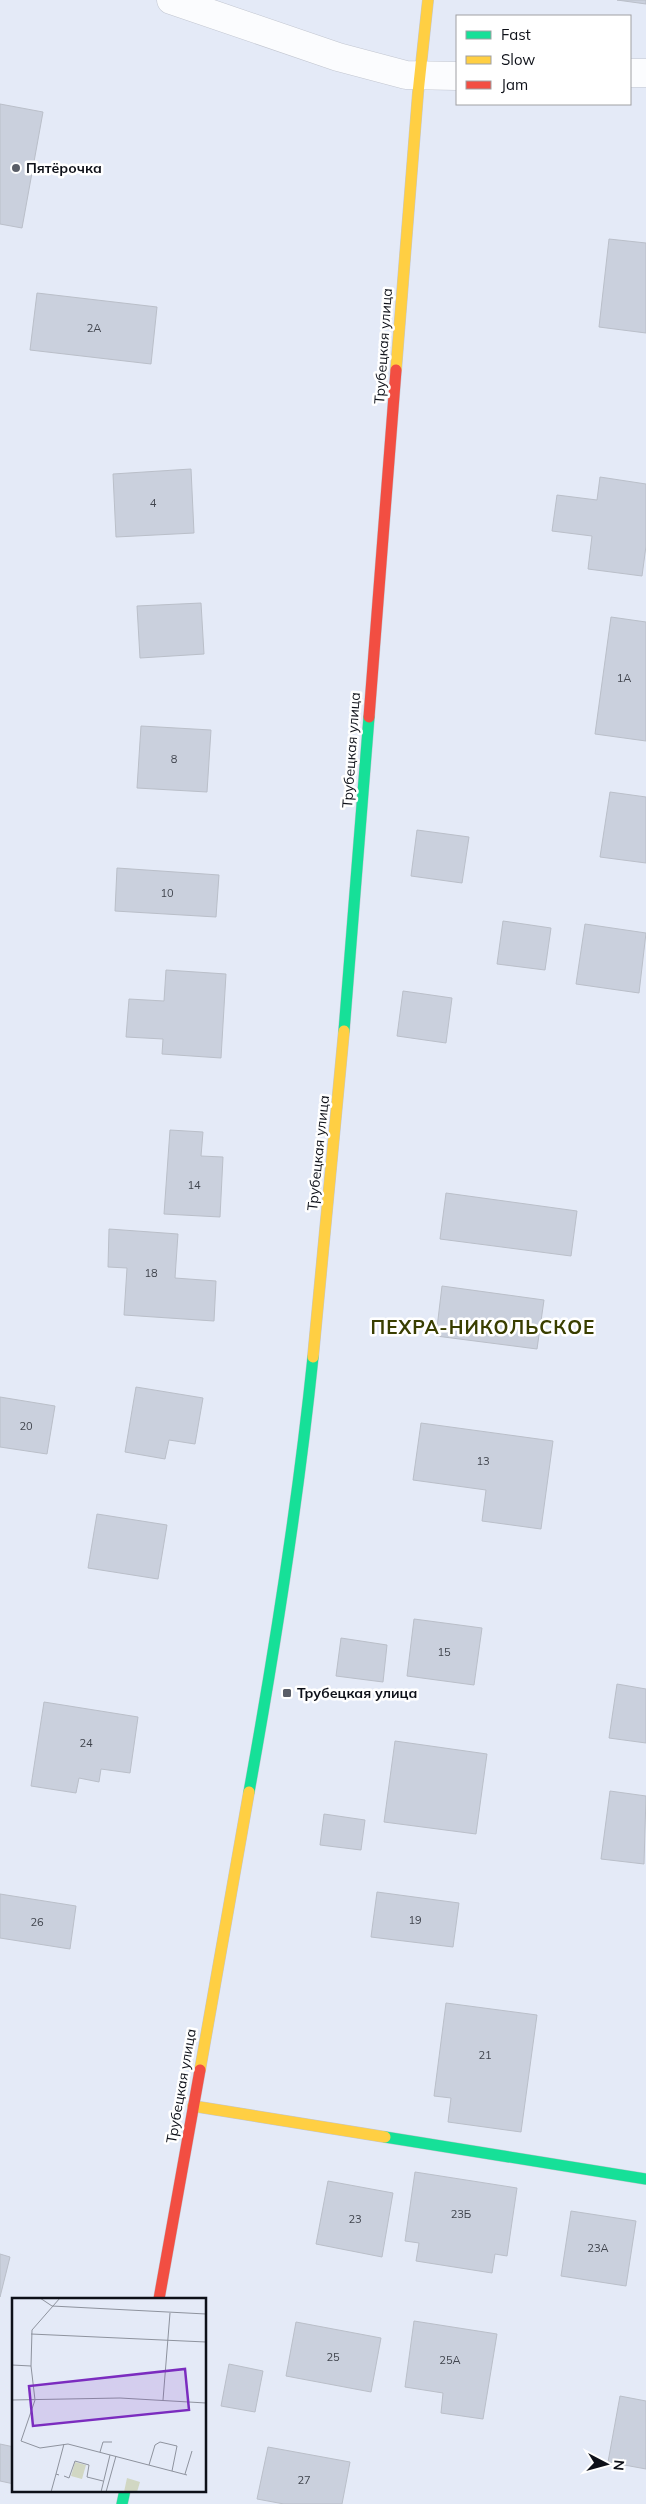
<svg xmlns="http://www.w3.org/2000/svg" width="646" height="2504" viewBox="0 0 646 2504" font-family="Mulish,sans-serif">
  <rect width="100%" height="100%" fill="#e4eaf7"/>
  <path fill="#cad0dd" stroke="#babfc9" d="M617,0H646V4Z
    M0,104L43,112L22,228L0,224Z
    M609,239L646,243V333L599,327Z
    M37,293L157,307L151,364L30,350Z
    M191,469L194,533L116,537L113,474Z
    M600,477L646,484V546L642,576L588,569L592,536L552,531L557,495L597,500Z
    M201,603L204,654L140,658L137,606Z
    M611,617L646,622V741L595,734Z
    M141,726L211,730L207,792L137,788Z
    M610,792L646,797V863L600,857Z
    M417,830L469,837L462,883L411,876Z
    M117,868L219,875L216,917L115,911Z
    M503,921L551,928L545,970L497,964Z
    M585,924L646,933L639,993L576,984Z
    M166,970L226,974L221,1058L162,1054L163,1039L126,1037L129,999L164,1001Z
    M403,991L452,998L446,1043L397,1036Z
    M170,1130L203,1132L201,1156L223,1157L220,1217L164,1214Z
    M446,1193L577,1211L571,1256L440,1239Z
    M109,1229L178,1234L175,1278L216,1281L214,1321L124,1315L127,1268L108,1267Z
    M442,1286L544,1300L537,1349L436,1336Z
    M136,1387L203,1398L195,1444L169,1440L165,1459L125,1452Z
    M0,1397L55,1406L47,1454L0,1447Z
    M421,1423L553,1441L541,1529L482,1521L486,1490L413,1480Z
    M97,1514L167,1525L158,1579L88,1568Z
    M414,1619L482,1628L474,1685L407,1676Z
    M341,1638L387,1645L383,1682L336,1676Z
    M617,1684L646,1689V1743L609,1738Z
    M44,1702L138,1717L130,1773L101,1769L99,1782L79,1778L76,1793L31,1786Z
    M395,1741L487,1754L476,1834L384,1822Z
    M610,1791L646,1796L644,1864L601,1859Z
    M324,1814L365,1820L361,1850L320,1845Z
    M377,1892L459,1903L453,1947L371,1937Z
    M0,1894L76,1906L70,1949L0,1938Z
    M446,2003L537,2015L521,2132L448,2122L451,2098L434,2096Z
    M415,2172L517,2188L507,2256L495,2254L492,2273L416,2261L419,2243L405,2241Z
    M328,2181L393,2193L382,2257L316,2244Z
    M571,2211L636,2221L626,2286L561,2276Z
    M0,2254L10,2257L0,2297Z
    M414,2321L497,2334L483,2419L441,2413L443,2393L405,2387Z
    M296,2322L381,2338L371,2392L286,2376Z
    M229,2364L263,2371L255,2412L221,2406Z
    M620,2396L646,2401V2469L608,2462Z
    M0,2444L14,2447V2484L0,2481Z
    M268,2447L350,2462L342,2504H284L257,2499Z"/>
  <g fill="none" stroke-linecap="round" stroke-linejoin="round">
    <defs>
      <path id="street" d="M171,0L338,57L406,75L457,76
        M630,73H646"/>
      <path id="fast" d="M344,1031L369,717
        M249,1792C275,1648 298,1503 313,1357
        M385,2137L646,2179
        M122,2504L125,2490"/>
      <path id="slow" d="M396,370L418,93L428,0
        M313,1357L344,1031
        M200,2070L249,1792
        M193,2106L385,2137"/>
      <path id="jam" d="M369,717L396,370
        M159,2299L200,2070"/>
    </defs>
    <use href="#street" stroke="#c2c6d0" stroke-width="29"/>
    <use href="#fast" stroke="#c2c6d0" stroke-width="12"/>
    <use href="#slow" stroke="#c2c6d0" stroke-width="12"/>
    <use href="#jam" stroke="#c2c6d0" stroke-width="12"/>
    <use href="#street" stroke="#fbfcfe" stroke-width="28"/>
    <use href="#fast" stroke="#16e098" stroke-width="11"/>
    <use href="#slow" stroke="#ffcf43" stroke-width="11"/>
    <use href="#jam" stroke="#f24e42" stroke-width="11"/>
  </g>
  <g fill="#595d67" stroke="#fff" stroke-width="2">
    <circle cx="16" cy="168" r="5"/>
    <rect x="282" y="1688" width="10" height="10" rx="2.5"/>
  </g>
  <g text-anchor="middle" stroke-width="5" stroke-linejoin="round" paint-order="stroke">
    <g font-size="11" fill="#40444d">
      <text x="94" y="332">2А</text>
      <text x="153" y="507">4</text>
      <text x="624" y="682">1А</text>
      <text x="174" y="763">8</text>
      <text x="167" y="897">10</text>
      <text x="194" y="1189">14</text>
      <text x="151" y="1277">18</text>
      <text x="26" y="1430">20</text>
      <text x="483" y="1465">13</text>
      <text x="444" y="1656">15</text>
      <text x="86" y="1747">24</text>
      <text x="415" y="1924">19</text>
      <text x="37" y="1926">26</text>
      <text x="485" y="2059">21</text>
      <text x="461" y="2218">23Б</text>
      <text x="355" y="2223">23</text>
      <text x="598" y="2252">23А</text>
      <text x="333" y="2361">25</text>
      <text x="450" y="2364">25А</text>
      <text x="304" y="2484">27</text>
    </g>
    <g font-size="14" font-weight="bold" fill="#0e1119" stroke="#fff" text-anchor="start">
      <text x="26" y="173">Пятёрочка</text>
      <text x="297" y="1698">Трубецкая улица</text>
    </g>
    <g font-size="14" fill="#0e1119" stroke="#fff">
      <text transform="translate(383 346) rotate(-86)" y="5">Трубецкая улица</text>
      <text transform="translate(351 750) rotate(-86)" y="5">Трубецкая улица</text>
      <text transform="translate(318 1153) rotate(-84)" y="5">Трубецкая улица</text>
      <text transform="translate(181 2086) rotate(-80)" y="5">Трубецкая улица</text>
    </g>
    <g font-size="19" font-weight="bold" letter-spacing="1" fill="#393e00" stroke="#fff">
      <text x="483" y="1334">ПЕХРА-НИКОЛЬСКОЕ</text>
    </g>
  </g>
  <g transform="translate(12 2298)">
    <rect width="194" height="194" fill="#e4eaf7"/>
    <path d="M63,164L74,167L70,181L59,178ZM115,180L128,184L125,194H112Z" fill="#d1d7c3"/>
    <path fill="none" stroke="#8e939e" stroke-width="1" d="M28,0L40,8L194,16M48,0L20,32L19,68L23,102L9,143L28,150L56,146L175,177M19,36L194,44M0,67L19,68M0,102L108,100L194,105M151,102L158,15M88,154L91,144H100M137,167L143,147L148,144L165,148L160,173M173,176L180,153M47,177L44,176L52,146M52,178L57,180L63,163L77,167L75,179L91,183M39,194L44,176M89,194L98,157M94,194L104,158"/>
    <path fill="#7b2cbf" fill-opacity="0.15" stroke="#7b2cbf" stroke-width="2.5" d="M173,71L177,112L21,128L17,88Z"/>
    <rect width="194" height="194" fill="none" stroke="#0e1119" stroke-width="2.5"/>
  </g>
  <rect x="456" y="15" width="175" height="90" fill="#ffffff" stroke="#9fa0a3"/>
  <rect x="466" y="31" width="25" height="8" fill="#16e098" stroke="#9fa0a3"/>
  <text x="501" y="40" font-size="15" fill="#0e1119">Fast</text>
  <rect x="466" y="56" width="25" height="8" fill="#ffcf43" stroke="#9fa0a3"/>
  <text x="501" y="65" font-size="15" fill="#0e1119">Slow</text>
  <rect x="466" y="81" width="25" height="8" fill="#f24e42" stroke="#9fa0a3"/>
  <text x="501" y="90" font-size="15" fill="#0e1119">Jam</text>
  <g transform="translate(606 2464) rotate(96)" stroke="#ffffff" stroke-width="4" paint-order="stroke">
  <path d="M0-4L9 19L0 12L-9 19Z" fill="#0e1119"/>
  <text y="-8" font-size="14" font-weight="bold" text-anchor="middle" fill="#0e1119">N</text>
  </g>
</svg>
